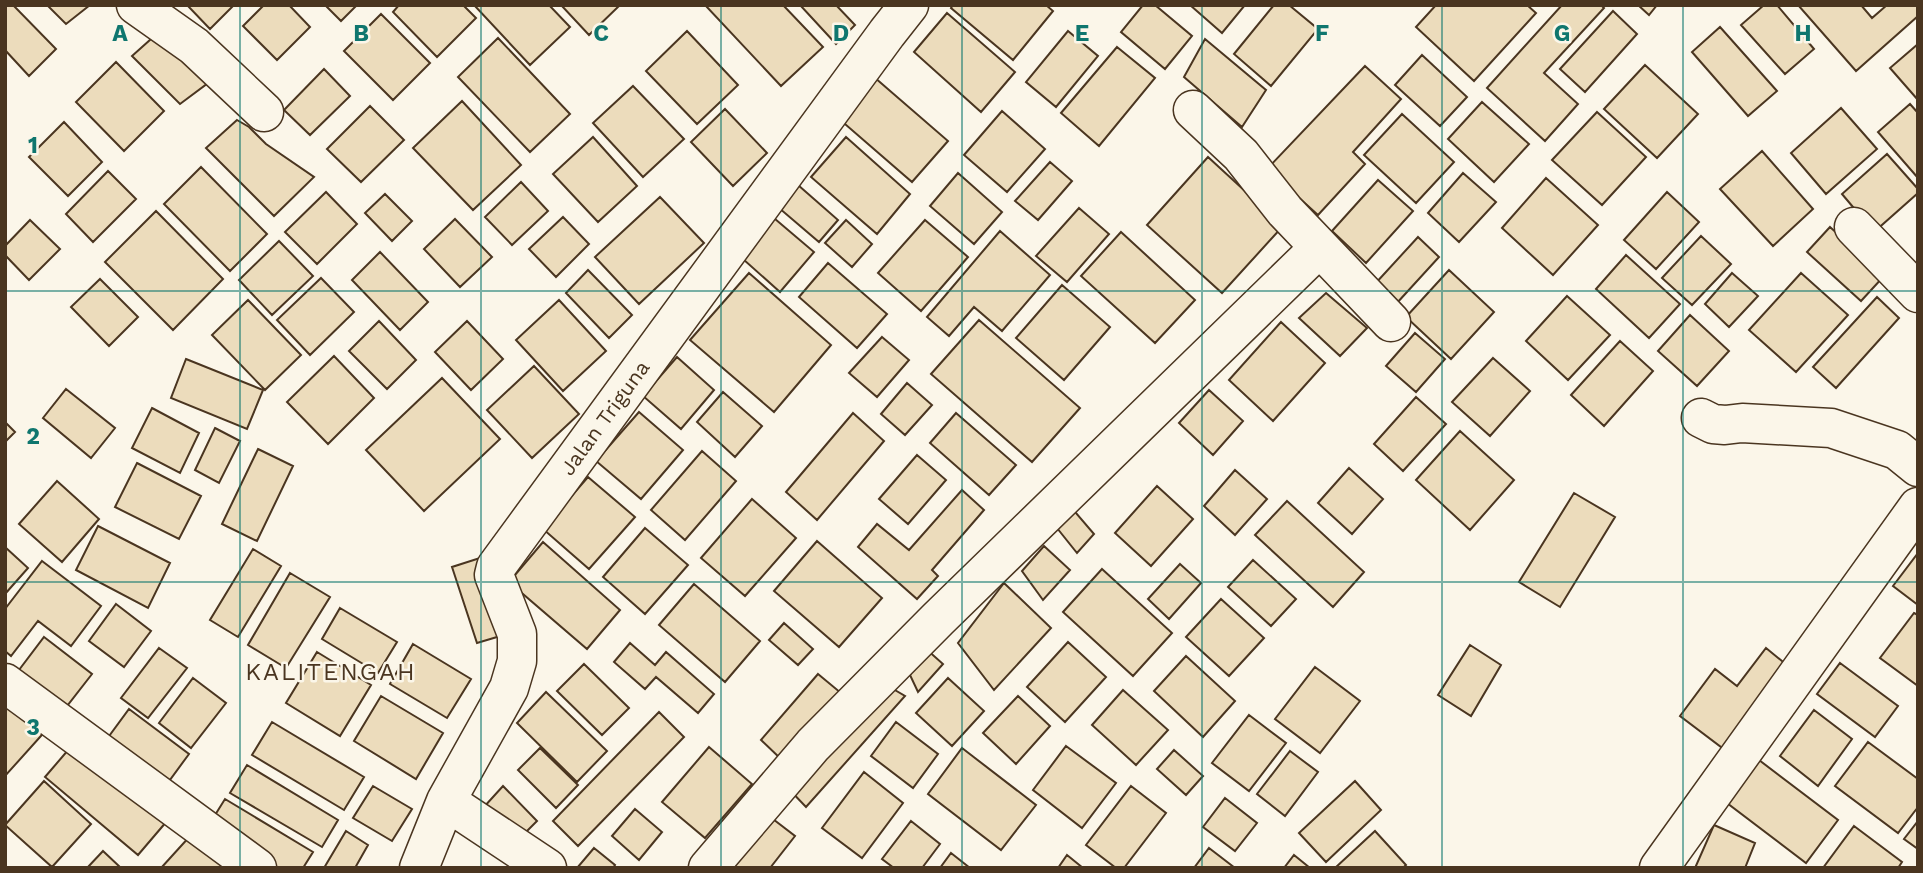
<svg xmlns="http://www.w3.org/2000/svg" width="1923" height="873" viewBox="0 0 1923 873" font-family="'Work Sans',sans-serif">
  <rect width="100%" height="100%" fill="#fbf6e9"/>
  <path fill="#ecdcbc" stroke="#4a3520" stroke-width="2" d="M7,5H13L56,49L29,76L5,50V7Z
    M47,5H90L66,24Z
    M187,5H234L210,29Z
    M264,5H289L310,27L277,60L243,26Z
    M325,5H357L341,21Z
    M399,5H463L476,18L437,57L393,12Z
    M474,5H549L570,27L530,65Z
    M561,5H620L589,35Z
    M705,5H783L823,47L781,86Z
    M800,5H836L855,25L836,44Z
    M953,5H1046L1053,11L1013,60L951,8Z
    M1143,5H1155L1192,36L1165,69L1121,32Z
    M1190,5H1245L1222,33Z
    M1274,5H1289L1318,29L1271,86L1234,54Z
    M1436,5H1527L1536,13L1474,81L1416,27Z
    M1562,5H1601L1604,8L1544,73L1578,104L1545,141L1487,88Z
    M1638,5H1657L1649,15Z
    M1764,5H1777L1814,49L1785,74L1741,25Z
    M1798,5H1861L1872,18L1887,5H1918V16L1856,71Z
    M1613,11L1637,34L1585,92L1560,69Z
    M947,13L1015,72L981,112L914,52Z
    M381,14L430,63L393,100L344,51Z
    M1720,27L1777,91L1748,116L1692,52Z
    M160,31L208,83L180,104L132,56Z
    M687,31L738,85L697,124L646,71Z
    M1068,31L1098,56L1056,107L1026,82Z
    M498,38L570,114L530,152L458,77Z
    M1205,39L1266,90L1242,127L1184,77Z
    M1918,44V100L1890,68Z
    M1117,47L1155,78L1099,146L1061,113Z
    M1422,55L1467,97L1440,126L1395,85Z
    M116,62L164,111L124,151L76,102Z
    M1645,65L1698,114L1657,158L1604,109Z
    M1365,66L1401,99L1353,152L1365,164L1318,215L1267,169Z
    M324,69L350,96L310,135L284,110Z
    M874,77L948,141L912,182L838,118Z
    M633,86L684,139L643,177L593,123Z
    M462,101L521,165L473,210L413,148Z
    M1482,102L1529,144L1494,182L1448,139Z
    M1910,104L1918,113V178L1878,132Z
    M370,106L404,140L361,182L327,149Z
    M1841,108L1877,149L1826,194L1791,153Z
    M725,109L767,153L733,186L691,142Z
    M1002,111L1045,149L1007,192L964,155Z
    M1597,112L1646,157L1602,205L1552,160Z
    M1402,114L1454,162L1416,203L1364,155Z
    M237,120L249,127L266,144L314,177L274,216L206,148Z
    M64,122L102,162L68,196L29,157Z
    M593,137L637,186L598,222L553,174Z
    M846,137L910,194L877,234L811,177Z
    M1762,151L1813,209L1773,246L1720,189Z
    M1887,154L1918,189V193L1874,232L1842,194Z
    M1208,157L1283,226L1222,293L1147,225Z
    M1050,162L1072,181L1038,220L1015,201Z
    M201,167L267,234L230,271L164,204Z
    M108,171L136,199L93,242L66,214Z
    M958,173L1002,212L974,244L930,206Z
    M1463,173L1496,202L1459,242L1428,213Z
    M1546,178L1598,225L1553,275L1502,228Z
    M1378,180L1413,211L1366,263L1332,231Z
    M521,182L548,211L512,245L485,217Z
    M798,185L838,220L819,242L779,208Z
    M326,192L357,224L317,264L285,232Z
    M1667,192L1699,222L1656,269L1624,240Z
    M385,194L412,221L392,241L365,213Z
    M660,197L704,243L639,304L595,257Z
    M1079,208L1109,234L1067,282L1036,256Z
    M156,211L223,279L173,330L105,262Z
    M768,213L814,252L780,292L734,251Z
    M563,217L589,244L556,277L529,249Z
    M455,219L492,257L460,287L424,249Z
    M30,220L60,249L29,280L5,255V246Z
    M846,220L872,244L852,267L825,243Z
    M925,220L968,257L921,311L878,273Z
    M1830,227L1884,276L1861,301L1807,252Z
    M1000,231L1050,275L1002,331L974,307L949,336L927,317Z
    M1121,232L1195,300L1155,343L1081,276Z
    M1701,236L1731,264L1692,305L1662,278Z
    M1418,237L1439,257L1396,304L1374,285Z
    M279,241L313,276L272,315L239,280Z
    M380,252L428,302L400,330L352,280Z
    M1626,255L1680,304L1649,338L1596,289Z
    M828,263L887,314L857,348L799,297Z
    M588,270L632,315L609,338L566,293Z
    M1449,270L1494,312L1451,359L1406,317Z
    M749,273L831,345L774,412L690,340Z
    M1732,273L1758,296L1729,327L1705,304Z
    M1801,273L1848,315L1796,372L1749,330Z
    M321,278L354,312L310,355L277,320Z
    M100,279L138,317L109,346L71,307Z
    M1062,285L1110,327L1064,380L1016,338Z
    M1326,293L1367,328L1340,356L1299,318Z
    M1567,296L1610,335L1568,380L1526,341Z
    M1877,297L1899,318L1836,388L1813,367Z
    M248,300L301,355L265,390L212,335Z
    M559,300L606,351L563,391L516,340Z
    M1690,315L1729,351L1697,386L1658,351Z
    M979,320L1080,408L1032,462L931,374Z
    M379,321L416,360L387,389L349,351Z
    M467,321L503,359L471,390L435,352Z
    M1281,322L1325,363L1273,421L1229,380Z
    M1415,333L1445,359L1416,392L1386,366Z
    M882,337L909,360L877,397L849,373Z
    M1620,341L1653,371L1604,426L1571,395Z
    M334,356L374,398L328,444L287,402Z
    M677,357L714,390L681,429L643,396Z
    M1493,358L1530,391L1490,436L1452,402Z
    M186,359L263,390L247,429L171,398Z
    M534,366L579,414L532,458L487,410Z
    M442,378L500,439L424,511L366,450Z
    M907,383L932,405L905,435L881,414Z
    M66,389L115,428L91,458L43,418Z
    M1209,390L1243,421L1213,455L1179,423Z
    M723,392L762,426L735,457L697,422Z
    M1416,397L1446,424L1403,471L1374,444Z
    M152,408L199,433L180,473L132,448Z
    M639,412L683,450L641,499L596,461Z
    M853,413L884,441L817,520L786,492Z
    M956,413L1016,465L989,495L930,443Z
    M5,422L15,432L5,442Z
    M215,428L240,441L219,483L195,470Z
    M1460,431L1514,480L1470,530L1416,480Z
    M258,449L293,466L257,541L222,524Z
    M702,451L736,481L685,540L651,510Z
    M917,455L946,480L908,524L879,499Z
    M137,463L201,496L179,539L115,507Z
    M1349,468L1383,499L1352,534L1318,503Z
    M1235,470L1267,499L1235,535L1204,506Z
    M588,477L635,517L589,569L543,529Z
    M57,481L99,519L62,562L19,524Z
    M1157,486L1193,519L1151,566L1115,533Z
    M962,490L984,510L932,570L938,576L917,599L858,547L877,524L909,550Z
    M1574,493L1615,517L1560,607L1519,582Z
    M752,499L796,538L745,596L701,558Z
    M1287,501L1364,572L1333,607L1255,535Z
    M1070,506L1094,534L1077,553L1057,528Z
    M98,526L170,563L148,608L76,570Z
    M645,528L688,565L645,614L603,577Z
    M817,541L882,598L839,647L774,591Z
    M543,542L620,610L587,649L509,582Z
    M1044,546L1070,570L1043,600L1022,571Z
    M5,547L28,568L5,594Z
    M253,549L281,566L238,637L210,620Z
    M1918,553V605L1893,586Z
    M483,557L507,634L477,643L452,567Z
    M1253,560L1296,599L1271,626L1228,587Z
    M42,561L101,606L71,646L38,621L11,656L5,651V609Z
    M1180,564L1201,583L1169,619L1148,599Z
    M1102,569L1172,633L1133,676L1063,612Z
    M290,573L330,597L286,668L248,645Z
    M1004,583L1051,628L994,690L958,643Z
    M694,584L760,641L725,682L659,625Z
    M1221,599L1264,638L1229,676L1186,637Z
    M116,604L151,631L124,667L89,641Z
    M340,608L397,642L378,673L322,639Z
    M1914,613L1918,615V686L1880,658Z
    M784,623L813,649L798,665L769,640Z
    M44,637L92,674L67,706L19,670Z
    M1068,642L1106,677L1065,722L1027,687Z
    M630,643L655,665L666,652L714,694L698,713L656,677L645,689L614,662Z
    M413,644L471,679L447,718L390,684Z
    M1470,645L1501,665L1471,716L1438,695Z
    M159,648L187,668L148,718L121,698Z
    M925,648L943,664L918,692L910,675Z
    M1766,648L1788,666L1725,750L1680,716L1715,669L1737,686Z
    M317,652L371,685L340,736L286,703Z
    M1186,656L1235,701L1203,737L1154,691Z
    M1840,663L1898,706L1875,737L1817,694Z
    M584,664L629,708L602,735L557,691Z
    M1315,667L1360,701L1320,753L1275,719Z
    M818,674L841,693L782,760L761,740Z
    M193,678L226,703L191,748L159,723Z
    M948,678L984,711L952,746L916,713Z
    M5,686L49,727L5,776Z
    M888,686L905,696L806,807L785,785Z
    M1123,690L1168,730L1136,765L1092,725Z
    M546,692L607,751L577,782L517,723Z
    M381,696L443,733L416,779L354,741Z
    M1018,696L1050,726L1016,764L983,733Z
    M129,709L189,754L164,788L104,743Z
    M1814,710L1852,739L1818,786L1780,756Z
    M659,712L684,737L578,846L553,821Z
    M1249,715L1286,743L1249,791L1212,763Z
    M272,722L364,777L344,810L252,755Z
    M896,722L938,754L913,788L871,756Z
    M75,742L167,821L138,855L45,777Z
    M1868,742L1918,779V807L1898,833L1835,786Z
    M1066,746L1116,783L1082,828L1033,790Z
    M709,747L752,784L705,838L662,802Z
    M540,748L578,785L556,808L518,770Z
    M962,748L1036,805L1001,850L928,794Z
    M1174,750L1203,776L1186,795L1157,769Z
    M1290,751L1318,772L1285,816L1257,794Z
    M1759,760L1838,820L1806,863L1727,803Z
    M247,765L338,820L322,847L230,793Z
    M864,772L903,803L862,858L822,828Z
    M44,781L91,824L52,867L5,825Z
    M1355,781L1381,810L1326,862L1299,833Z
    M373,786L412,809L392,841L353,818Z
    M503,786L537,821L517,841L483,808Z
    M1131,786L1166,813L1124,868H1116L1086,845Z
    M1225,798L1257,823L1235,851L1203,827Z
    M225,799L313,852L303,868H273L207,828Z
    M635,809L662,832L639,860L612,836Z
    M769,816L795,836L770,868H727Z
    M911,821L940,844L922,868H894L882,859Z
    M1918,821V849L1904,839Z
    M1714,825L1755,843L1745,868H1695Z
    M1854,826L1902,862L1898,868H1823Z
    M346,831L368,845L355,868H324Z
    M1375,831L1406,865L1403,868H1335Z
    M191,835L227,868H161Z
    M594,848L615,865L613,868H577Z
    M1209,848L1235,868H1194Z
    M103,851L121,868H87Z
    M951,853L970,868H940Z
    M1067,855L1083,868H1058Z
    M1294,855L1310,868H1284Z"/>
  <g fill="none" stroke-linecap="round" stroke-linejoin="round">
    <defs>
      <path id="street" d="M136,5L194,46L264,112
        M1193,110L1241,155L1285,211L1391,322
        M1854,227L1918,293
        M1701,418L1713,424L1725,425L1742,423L1831,428L1897,450L1918,467
        M5,683L257,868
        M446,801L547,868
        M419,868L446,801L509,688L517,661V634L494,575L496,567L887,33L909,5
        M708,868L813,745L938,619L1319,248
        M1659,868L1918,507"/>
    </defs>
    <use href="#street" stroke="#4a3520" stroke-width="41"/>
    <use href="#street" stroke="#fbf6e9" stroke-width="38"/>
  </g>
  <path fill="none" stroke="#0f766e" stroke-width="2" stroke-opacity="0.55" d="M240,5V868M481,5V868M721,5V868M962,5V868M1202,5V868M1442,5V868M1683,5V868M5,291H1918M5,582H1918"/>
  <g text-anchor="middle" stroke-width="5" stroke-linejoin="round" paint-order="stroke">
    <g font-size="21" fill="#4a3520" stroke="#fbf6e9">
      <text transform="translate(605 418) rotate(-54)" y="7">Jalan Triguna</text>
    </g>
    <g font-size="24" letter-spacing="2" fill="#4a3520" stroke="#fbf6e9">
      <text x="331" y="680">KALITENGAH</text>
    </g>
  </g>
  <g font-size="23" text-anchor="middle" font-weight="bold" fill="#0f766e" stroke="#fbf6e9" stroke-width="5" stroke-linejoin="round" paint-order="stroke">
    <text x="120" y="41">A</text>
    <text x="361" y="41">B</text>
    <text x="601" y="41">C</text>
    <text x="841" y="41">D</text>
    <text x="1082" y="41">E</text>
    <text x="1322" y="41">F</text>
    <text x="1562" y="41">G</text>
    <text x="1803" y="41">H</text>
    <text x="33" y="153">1</text>
    <text x="33" y="444">2</text>
    <text x="33" y="735">3</text>
  </g>
  <rect width="1923" height="873" fill="none" stroke="#4a3520" stroke-width="14"/>
</svg>
